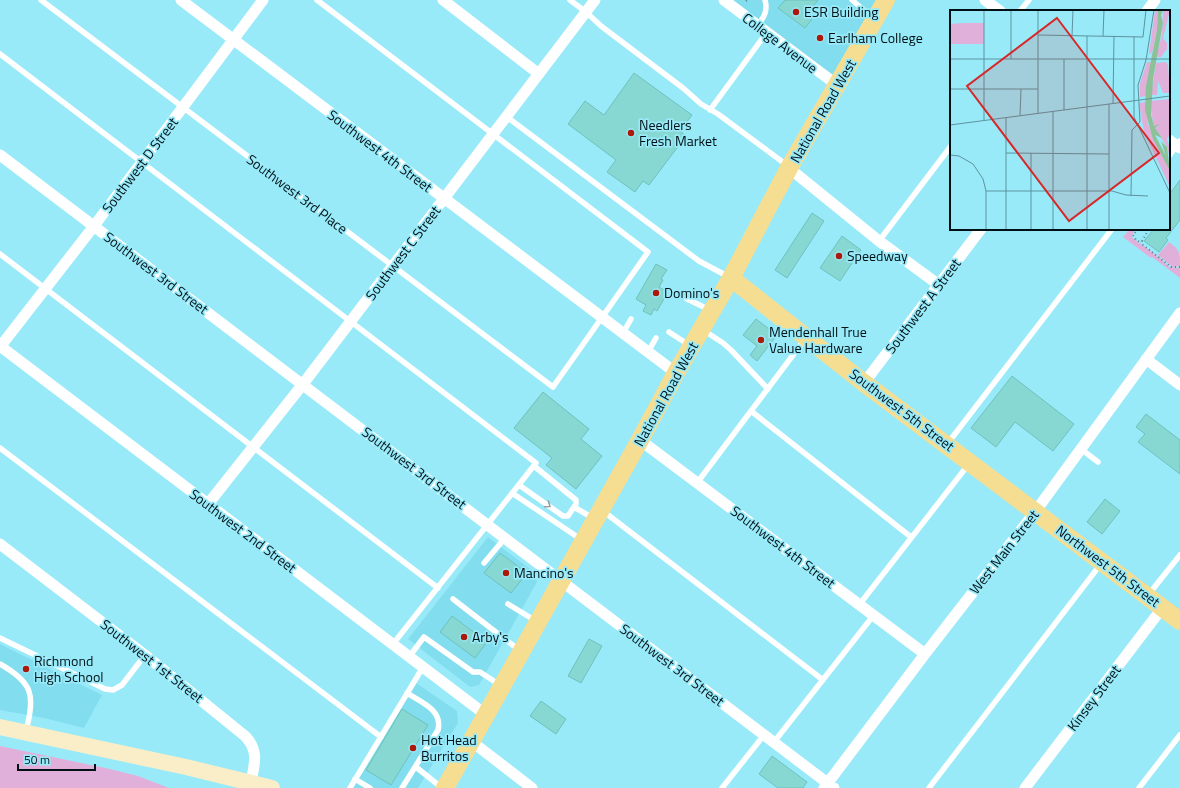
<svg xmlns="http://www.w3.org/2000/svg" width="1180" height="788" viewBox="0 0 1180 788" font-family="'Titillium Web',sans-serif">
  <rect width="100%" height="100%" fill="#99eaf9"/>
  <path fill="#82ddee" d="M724,0H886L837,85Z
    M488,537L534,572L537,582L479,685L470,687L408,639Z
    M0,644L102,695L84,728L44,718L0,710Z
    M412,680L457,711L458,723L418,788H347Z"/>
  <path fill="#e0b0da" d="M1130,229H1135L1132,237L1139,243L1138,244L1140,243L1160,258L1169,267L1180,268V278L1152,257L1151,258L1123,237Z
    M1169,242C1180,250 1180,253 1180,266L1172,267L1158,255Z
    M0,746L110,769L138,776L169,788H0Z"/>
  <path fill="#87d8d3" stroke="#6ec1bc" d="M785,0H818L806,15L812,19L805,28L778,8Z
    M634,73L692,115L680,131L686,136L649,185L643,181L635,192L607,172L616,160L568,124L585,101L604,115Z
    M1180,180V220L1166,238L1168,240L1159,252L1144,241L1154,229H1169V195Z
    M812,213L824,221L787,278L775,270Z
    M842,236L861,250L840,281L820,268Z
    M656,264L667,270L661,279L663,280L659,287L668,292L657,311L654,309L651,315L643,311L646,305L636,299Z
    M756,319L777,335L757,361L750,355L757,346L743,335Z
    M1012,376L1074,424L1053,451L1015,422L996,447L971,428Z
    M543,392L589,429L581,439L602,456L576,489L546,465L552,458L514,428Z
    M1146,414L1180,440V474L1138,442L1145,434L1136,427Z
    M1105,499L1120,511L1102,534L1087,522Z
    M500,553L527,573L511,593L484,573Z
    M452,616L487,642L475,658L440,632Z
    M589,639L602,646L581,683L568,676Z
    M541,701L566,719L556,734L530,716Z
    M402,709L428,725L391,785L366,770Z
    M772,756L807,782L803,788H778L759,774Z"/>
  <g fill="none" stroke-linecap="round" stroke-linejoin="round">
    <path stroke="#4f818b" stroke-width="2" stroke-dasharray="1 3" stroke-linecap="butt" d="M746,1L747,0
      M1138,229L1133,235L1136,240L1140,242L1142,241L1143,245L1171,267H1180
      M1142,241L1149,229"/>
    <path stroke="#fff" stroke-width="5.5" d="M41,0L553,387L648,252L317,0
      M570,0L586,12L601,26L683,88L701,104L718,114L788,166
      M852,0L873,18
      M1020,11L1029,0
      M758,25C764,17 768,11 765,0
      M0,54L536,463L393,644
      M710,110L767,32
      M507,117L699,261L729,277
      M1169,156L1180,141
      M879,241L951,146
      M0,254L438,588
      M687,299L710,310
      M703,330L723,343L731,350L768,389
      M669,332L689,345
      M623,333L631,319
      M648,352L656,338
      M751,411L911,537
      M948,443L1112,229
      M0,448L381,737
      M1081,449L1098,462
      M697,483L805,339
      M519,485L563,516H568L576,504V500L534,466
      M512,493L582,540
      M574,507L593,518
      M603,511L823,680
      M484,563L505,538
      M1149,594L1180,555
      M453,599L519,650
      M508,604L536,621
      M859,605L968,465
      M0,638L105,689L113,690L122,685L145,655
      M409,657L424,637L473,672H480L500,685
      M0,664C32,682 36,695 26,730
      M774,742L873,616
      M416,767L442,788
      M355,779L370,788
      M350,788L423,667
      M402,788L438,730C443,710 421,702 407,693
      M722,788L764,735
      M929,788L1100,565
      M1139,788L1180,735"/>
    <path stroke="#fff" stroke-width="11" d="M181,0L676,373
      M443,0L539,74
      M724,0L837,85
      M985,0L1000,11
      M1147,11L1155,0
      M1169,140L1180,148
      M0,155L834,788
      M789,168L879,241L939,285
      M0,346L486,715
      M0,347L94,226L263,0
      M1146,359L1180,385
      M864,383L981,229
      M640,440L925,654
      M208,504L303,384L595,0
      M0,544L145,655L245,736C261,752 253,768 250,788
      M471,741L532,788
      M824,788L925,654L1035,512L1180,313
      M1025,788L1163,607"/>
    <path stroke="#faeec8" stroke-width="16" d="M0,727L186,767L272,788"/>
    <path stroke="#f5dd92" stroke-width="18" d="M731,278L864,383L1180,621
      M445,788L640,440L676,373L731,278L789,168L886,0"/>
  </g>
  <defs><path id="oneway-chevron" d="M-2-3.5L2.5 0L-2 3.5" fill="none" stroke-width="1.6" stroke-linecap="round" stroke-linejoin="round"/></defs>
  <use stroke="#99a0a2" href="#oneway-chevron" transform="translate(548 505) rotate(35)"/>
  <g fill="#aa1909" stroke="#99eaf9" stroke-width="1.5">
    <circle cx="796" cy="12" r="4"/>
    <circle cx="820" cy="38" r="4"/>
    <circle cx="631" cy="133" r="4"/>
    <circle cx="839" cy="256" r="4"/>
    <circle cx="656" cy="293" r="4"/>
    <circle cx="761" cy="340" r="4"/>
    <circle cx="506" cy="573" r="4"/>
    <circle cx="464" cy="637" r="4"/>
    <circle cx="26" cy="669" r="4"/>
    <circle cx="413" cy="748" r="4"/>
  </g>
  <g text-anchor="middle" stroke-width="3.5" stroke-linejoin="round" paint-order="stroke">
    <g font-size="14" fill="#001116" stroke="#99eaf9" text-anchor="start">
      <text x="804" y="17">ESR Building</text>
      <text x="828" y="43">Earlham College</text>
      <text x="639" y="130">Needlers<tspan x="639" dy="16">Fresh Market</tspan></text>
      <text x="847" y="261">Speedway</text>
      <text x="664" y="298">Domino's</text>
      <text x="769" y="337">Mendenhall True<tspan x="769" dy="16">Value Hardware</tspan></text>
      <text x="514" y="578">Mancino's</text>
      <text x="472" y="642">Arby's</text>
      <text x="34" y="666">Richmond<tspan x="34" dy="16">High School</tspan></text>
      <text x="421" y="745">Hot Head<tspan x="421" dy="16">Burritos</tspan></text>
    </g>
    <g font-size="14" fill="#001116" stroke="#99eaf9">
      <text transform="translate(780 43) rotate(37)" y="5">College Avenue</text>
      <text transform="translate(823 111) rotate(-60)" y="5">National Road West</text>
      <text transform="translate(380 151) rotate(37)" y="5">Southwest 4th Street</text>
      <text transform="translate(140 165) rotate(-53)" y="5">Southwest D Street</text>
      <text transform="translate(297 194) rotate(37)" y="5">Southwest 3rd Place</text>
      <text transform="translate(403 253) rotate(-53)" y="5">Southwest C Street</text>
      <text transform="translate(156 273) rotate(37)" y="5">Southwest 3rd Street</text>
      <text transform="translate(923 306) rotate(-53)" y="5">Southwest A Street</text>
      <text transform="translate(666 394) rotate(-61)" y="5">National Road West</text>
      <text transform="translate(902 410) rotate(37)" y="5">Southwest 5th Street</text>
      <text transform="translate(414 468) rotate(37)" y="5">Southwest 3rd Street</text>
      <text transform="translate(243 531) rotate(37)" y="5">Southwest 2nd Street</text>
      <text transform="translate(783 547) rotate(37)" y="5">Southwest 4th Street</text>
      <text transform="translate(1004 552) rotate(-52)" y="5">West Main Street</text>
      <text transform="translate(1108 566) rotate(37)" y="5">Northwest 5th Street</text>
      <text transform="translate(152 661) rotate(38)" y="5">Southwest 1st Street</text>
      <text transform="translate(672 665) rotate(37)" y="5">Southwest 3rd Street</text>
      <text transform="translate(1094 698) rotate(-53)" y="5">Kinsey Street</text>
    </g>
  </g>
  <g transform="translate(950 10)">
    <rect width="220" height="220" fill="#99eaf9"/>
    <path d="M205,0H208L207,20L202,43L199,44ZM213,0H220L213,28L217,33V39L211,47H206L212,25ZM14,13H34V34H0V14ZM197,52H201L196,86L190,87V73ZM215,52L218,54L220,83H213L208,71L207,85H201L206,53ZM220,89V124L217,129L220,139V148L217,137L205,118L210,115L205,117L203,113L200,91ZM196,92L198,114L220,161V177L194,122L189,93Z" fill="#e0b0da"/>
    <path d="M208,0H213L211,5L213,13L203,69L201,105L204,116L210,114L205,118L212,128L205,125L216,146L211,131L217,137L220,161L203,129L195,100L196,76L207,20Z" fill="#8dc198"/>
    <path fill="none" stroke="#5c939e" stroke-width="1" d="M88,25L193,27L196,0M122,26L123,0M153,26L154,0M184,26V107L220,183M0,49H220M61,49V0M0,79H88M163,93L164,26M114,100V49M88,103V0M70,106L71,79M34,110V0M0,115L220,86M56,143L159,144M0,145L9,146L23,154L33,169L36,181V220M36,181H162L176,185L198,186M181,186L182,120L190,112L188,75L196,50L204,0M56,220V108M81,220V143M103,220V102M137,220V26M159,220V94"/>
    <path fill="#d62828" fill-opacity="0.15" stroke="#d62828" stroke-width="2" d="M107,8L209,143L119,211L17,76Z"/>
    <rect width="220" height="220" fill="none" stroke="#001116" stroke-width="2"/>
  </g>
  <path d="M18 764v6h77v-6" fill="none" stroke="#001116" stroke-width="2"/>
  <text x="24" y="764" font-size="12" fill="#001116" stroke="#99eaf9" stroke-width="3" paint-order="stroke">50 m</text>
</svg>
